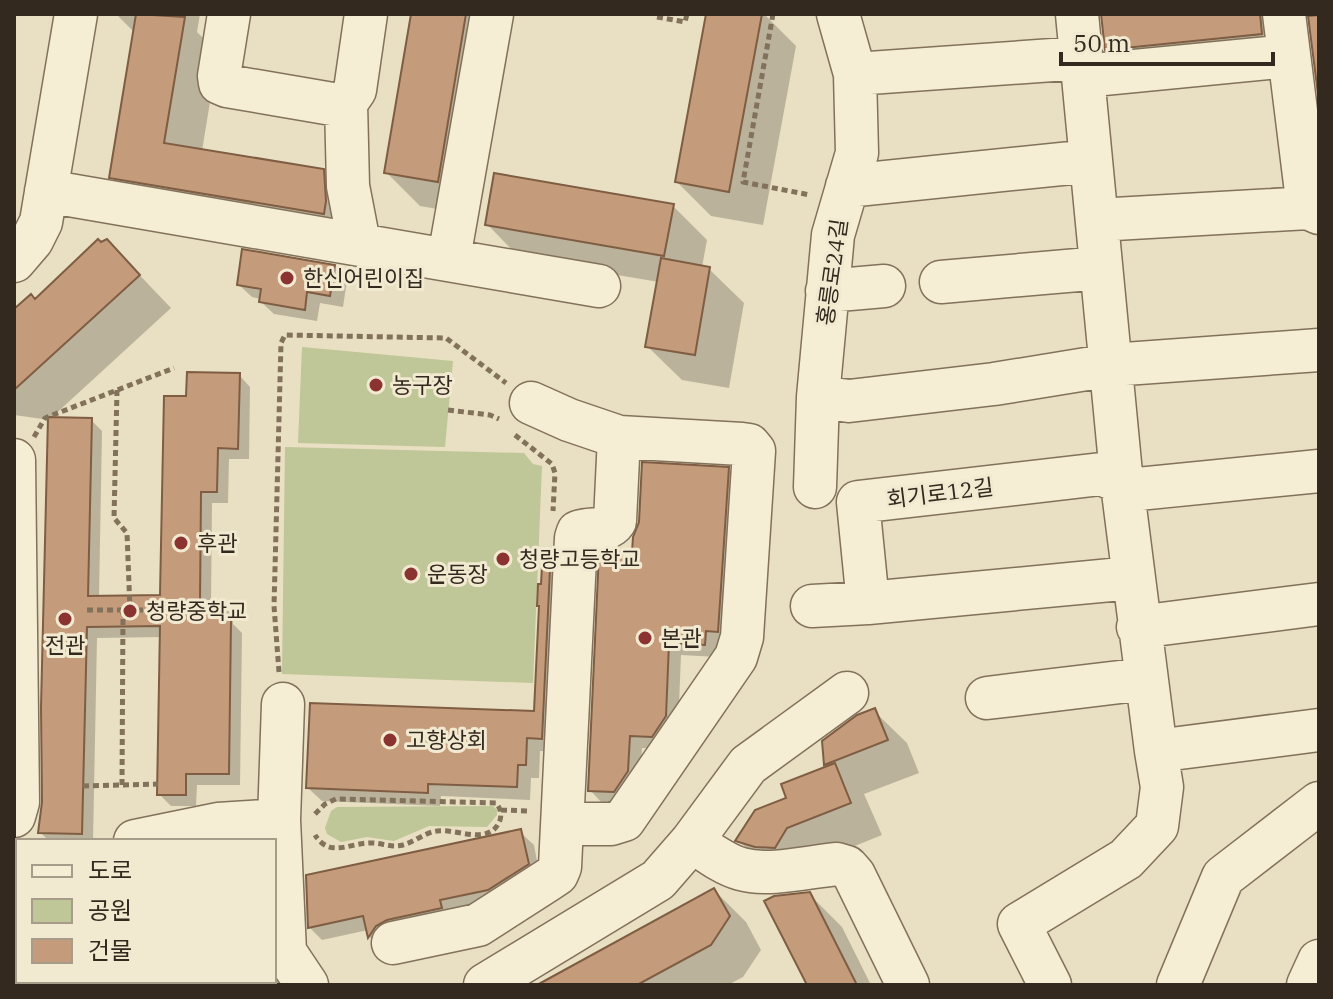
<svg xmlns="http://www.w3.org/2000/svg" width="1333" height="999" viewBox="0 0 1333 999" font-family="'IBM Plex Serif','Noto Sans KR',serif">
  <rect width="100%" height="100%" fill="#e9dfc2"/>
  <path fill="#bfc697" d="M302,347L453,361L445,447L298,443Z
    M285,447L524,453L533,464L542,466L533,683L282,674Z
    M493,806L497,810V815L487,827L429,826L394,841L367,837L341,842L327,834L325,828L331,811L337,807Z"/>
  <path fill="#0003" d="M116,14H200L197,32L218,53L202,151L323,171L357,205L360,236L146,211L111,177L135,33Z
    M413,14H505L472,215L420,206L386,172Z
    M708,14H764L796,46L763,225L711,216L677,182Z
    M1103,14H1273L1272,44L1117,59L1106,49Z
    M673,206L707,240L702,267L709,269L744,303L729,388L682,380L647,346L659,282L521,259L487,224Z
    M107,241L171,308L50,419L91,420L102,431L99,597H162L188,398L239,375L250,387L249,459H229L228,503H212L211,604H221L233,616V624L242,633L240,785H197L196,806H171L159,794L162,637L97,638L93,841H49L40,832L44,802L50,420L14,415V312L35,302Z
    M334,267L347,280L343,307L320,303L317,321L274,314L261,302V299L252,297L239,285Z
    M728,469L741,482L730,643H718L717,657L681,655L678,730L665,749L642,748L640,784L627,804L602,803L590,790L634,554Z
    M551,550L564,564L555,752L540,751L539,778H531L530,800L441,796L440,806L322,801L308,788L536,714L543,586Z
    M874,711L907,743L919,773L864,794L882,835L820,860L770,872L738,840L829,767L826,764Z
    M521,833L534,845L540,877L382,949L370,937L368,930L322,940L310,928L308,876Z
    M714,890L746,922L761,950L743,977L728,985H541Z
    M809,894L842,927L871,985H809Z
    M274,970L281,985H180V981H274Z
    M104,981H169L171,985H106Z"/>
  <path fill="#c49c7b" stroke="#7f5d43" stroke-width="2" d="M136,14L185,17L164,143L324,169L326,201L324,214L109,178Z
    M411,14H466L438,182L384,173Z
    M706,14H762L729,192L675,182Z
    M1101,14H1260L1262,34L1105,50Z
    M1319,15V94H1318L1308,16Z
    M494,173L674,204L664,256L485,225Z
    M98,239L101,242L107,239L140,275L14,390V309L31,294L35,299Z
    M242,249L335,265L330,296L307,292L305,310L259,302L261,289L237,285Z
    M661,258L710,267L695,355L645,347Z
    M187,372L240,373L238,449L218,448L217,492H201L200,602H222V620H231L229,774H186V795H157L160,626L87,627L82,834L38,833L42,802L41,707L48,417L92,418L88,596L160,595L164,396H186Z
    M642,462L729,467L718,632L706,631L705,645L669,643L666,716L652,737L630,736L628,771L614,792L588,791L599,553L632,552L633,537L639,522Z
    M543,548H551L542,739L527,738L526,765H518L517,787L428,784V793L306,788L310,703L534,711L539,606H537L538,584H541Z
    M875,708L888,740L824,765L822,741L857,715Z
    M835,763L851,803L787,828L775,848L755,847L735,841L755,810L786,798L781,784Z
    M521,829L529,864L488,890L440,900L442,908L387,920L376,926L368,938L363,916L308,928L306,875Z
    M714,888L730,916L711,945L637,985H537Z
    M810,892L857,985H807L764,901L774,896Z"/>
  <g fill="none" stroke-linecap="round" stroke-linejoin="round">
    <defs>
      <path id="minor" d="M229,14L219,76L220,83L227,86L338,105L346,103L355,90L366,14
        M1077,14L1122,484L1156,751L1319,730
        M1284,14L1308,208L1319,213
        M855,74L1081,58
        M1083,76L1289,56
        M346,103L348,186L359,243
        M847,186L1091,161
        M46,191L599,286
        M1097,220L1308,208
        M449,258L492,14
        M14,261L32,240L41,222L76,14
        M941,282L1101,268
        M827,291L884,286
        M818,397L849,401L994,384L1111,365L1319,350
        M531,403L569,420L619,437L742,444L749,445L754,451L742,637L736,657L624,820L611,824H563
        M14,460L18,802L14,816
        M815,487L818,397L833,235L857,153L855,74L838,14
        M868,603L858,502L1101,474L1138,489L1319,471
        M812,606L868,603L1132,578
        M1138,627L1319,604
        M987,698L1145,679
        M283,704L279,820L285,952L307,985
        M135,841L218,824L279,820
        M692,841C707,851 723,864 741,869C770,877 807,867 837,864L847,867L854,875L908,985
        M14,866H18
        M393,943L478,925L548,880L557,874L560,867L576,538L578,532C591,527 607,533 615,521L619,437
        M33,981L36,985
        M485,985L658,880L692,841L748,765L847,693
        M1050,985L1019,924L1126,859L1157,826L1162,787L1156,751
        M1178,985L1223,877L1319,803
        M1308,985L1319,961"/>
    </defs>
    <use href="#minor" stroke="#82715b" stroke-width="45"/>
    <path stroke="#82715b" stroke-width="5" stroke-dasharray="6 4" stroke-linecap="butt" d="M773,14L743,182L810,195
      M657,17L685,22L687,14
      M117,390L114,518L127,533L130,610
      M448,410L490,415L499,419
      M515,435L552,464L555,473L553,511
      M34,437L45,418L174,368
      M87,610H160
      M279,672L274,606L281,343L285,335L446,338L506,383
      M122,785L123,610
      M83,786L158,784
      M501,810L528,811
      M315,814L325,804L336,799L496,803C500,808 502,813 500,820C490,847 456,828 437,831C426,832 414,842 403,845C392,848 382,843 372,843C351,842 330,859 315,835"/>
    <use href="#minor" stroke="#f5edd4" stroke-width="42"/>
  </g>
  <g fill="#8b3330" stroke="#f2e9d1" stroke-width="3">
    <circle cx="287" cy="278" r="8"/>
    <circle cx="376" cy="385" r="8"/>
    <circle cx="181" cy="543" r="8"/>
    <circle cx="503" cy="559" r="8"/>
    <circle cx="411" cy="574" r="8"/>
    <circle cx="130" cy="611" r="8"/>
    <circle cx="65" cy="619" r="8"/>
    <circle cx="645" cy="638" r="8"/>
    <circle cx="390" cy="740" r="8"/>
  </g>
  <g text-anchor="middle" stroke-width="6" stroke-linejoin="round" paint-order="stroke">
    <g font-size="22" fill="#33291e" stroke="#f2e9d1">
      <text transform="translate(832 272) rotate(-82)" y="8">홍릉로24길</text>
      <text transform="translate(940 493) rotate(-7)" y="8">회기로12길</text>
    </g>
    <g font-size="22" fill="#33291e" stroke="#f2e9d1" text-anchor="start">
      <text x="303" y="286">한신어린이집</text>
      <text x="392" y="393">농구장</text>
      <text x="197" y="551">후관</text>
      <text x="519" y="567">청량고등학교</text>
      <text x="427" y="582">운동장</text>
      <text x="146" y="619">청량중학교</text>
      <text x="661" y="646">본관</text>
      <text x="65" y="653" text-anchor="middle">전관</text>
      <text x="406" y="748">고향상회</text>
    </g>
  </g>
  <rect width="1333" height="999" fill="none" stroke="#33291e" stroke-width="32"/>
  <rect x="16" y="839" width="260" height="144" fill="#f2e9d1" stroke="#a69c89" stroke-width="2"/>
  <rect x="32" y="865" width="40" height="12" fill="#f5edd4" stroke="#a69c89" stroke-width="2"/>
  <text x="88" y="879" font-size="24" fill="#33291e">도로</text>
  <rect x="32" y="899" width="40" height="24" fill="#bfc697" stroke="#a69c89" stroke-width="2"/>
  <text x="88" y="919" font-size="24" fill="#33291e">공원</text>
  <rect x="32" y="939" width="40" height="24" fill="#c49c7b" stroke="#a69c89" stroke-width="2"/>
  <text x="88" y="959" font-size="24" fill="#33291e">건물</text>
  <path d="M1061 52v12h212v-12" fill="none" stroke="#33291e" stroke-width="4"/>
  <text x="1073" y="52" font-size="24" fill="#33291e" stroke="#f2e9d1" stroke-width="6" paint-order="stroke">50 m</text>
</svg>
